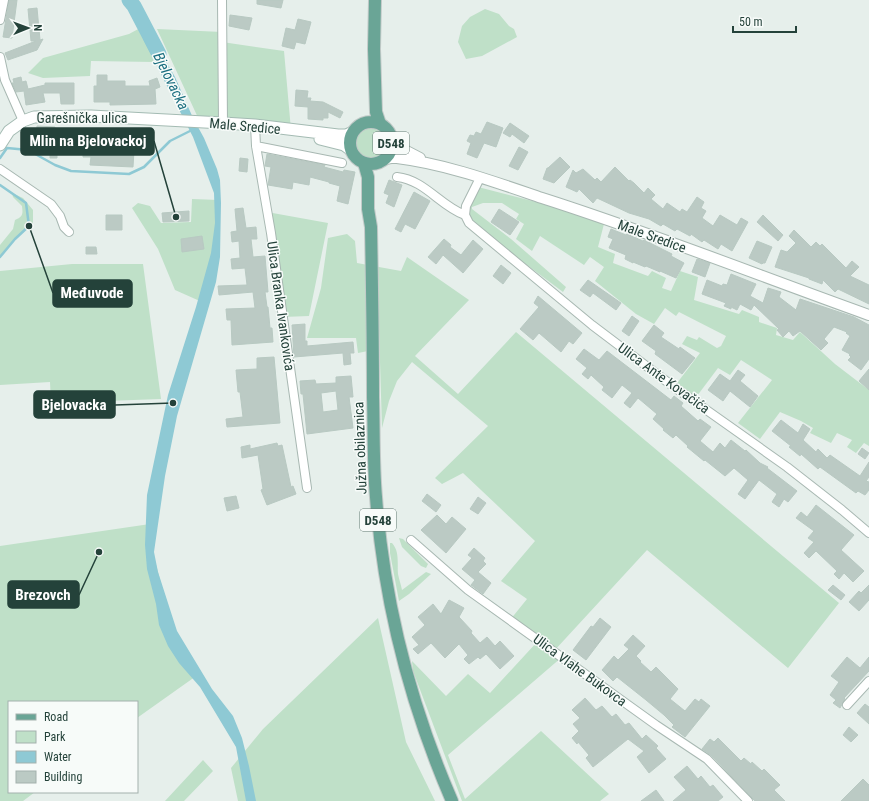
<svg xmlns="http://www.w3.org/2000/svg" width="869" height="801" viewBox="0 0 869 801" font-family="'Roboto Condensed',sans-serif">
  <rect width="100%" height="100%" fill="#e6efeb"/>
  <path fill="#bfe0c8" d="M485,9L499,14L509,26L514,29L517,37L482,56L466,59L458,42L462,26L470,17Z
    M142,27L154,62L91,61L90,76L43,78L28,73L43,58L129,34Z
    M157,29L222,32V42L284,51L291,130L200,122Z
    M356 143a15 15 0 1 1 30 0a15 15 0 1 1-30 0Z
    M478,187L552,206L604,224L598,247L615,254L613,263L648,276L652,271L666,278L662,288L671,291L680,271L698,277L694,300L739,314L742,310L759,317V322L777,328L776,335L793,340L800,332L835,364L869,390V446L864,443L856,453L847,447L852,440L837,433L831,443L810,433L813,428L801,421L780,412L760,439L738,423L772,380L741,360L730,375L718,368L694,400L674,387L700,353L682,344L687,336L697,340L699,337L717,348L721,346L726,336L679,312L676,316L665,308L654,324L636,314L595,281L604,267L590,257L584,265L540,236L532,251L516,239L524,224L516,219L519,214L502,203H483L472,207V209L511,239L566,287L563,292L479,229L469,220L467,208Z
    M12,193L23,198L33,210V223L15,239L0,257V245L13,229L15,220C23,217 23,214 22,206L13,197Z
    M192,199L219,200V249L202,302L175,290L158,249L132,208L138,203L150,206L161,223L191,222Z
    M267,212L328,223L309,316L283,317Z
    M347,234L355,241L357,263L401,271L407,257L469,300L415,356L458,394L516,332L839,603L788,668L647,550L554,651L510,620L527,599L501,581L535,541L463,473L442,484L435,478L488,426L412,362L397,381L389,401L382,428L379,329L377,324L373,350L358,353L356,338H307L321,288L328,238Z
    M72,264H143L161,399L51,403L50,382L0,385V271Z
    M150,524L149,539L176,638L199,674L137,718V702H9V792H35L23,801H0V546Z
    M399,538L403,539L428,564L426,568L421,566L402,547Z
    M390,543H392C400,552 397,563 398,574C399,579 401,585 402,590L426,572L431,574L409,594L399,601L390,553Z
    M378,618L406,742L435,801H238L231,768L263,729Z
    M537,642L562,657L448,755L465,799L541,731L609,794L600,801H462L413,671L412,661L446,696L468,674L490,693Z
    M203,760L213,771L184,801H165Z"/>
  <path fill="#8ec9d4" d="M156,35L163,56L175,77L193,118L204,138L217,169L220,180L221,203L220,257L216,282L177,416L165,476L154,552L158,572L177,631L212,689L233,716L242,738L249,766L256,801H246L236,747L200,687L179,663L168,646L159,625L156,604L147,569L145,545L147,495L168,395L196,307L211,253L215,223L214,193L193,137L143,39Z"/>
  <g fill="none" stroke-linecap="round" stroke-linejoin="round">
    <path stroke="#8ec9d4" stroke-width="2.5" d="M0,158L7,148L28,150L55,165L71,171L129,174L144,167L170,141L194,129
      M0,185L26,203L29,226L15,239L0,257"/>
    <path stroke="#8ec9d4" stroke-width="15" d="M129,0L134,6L159,54"/>
  </g>
  <path fill="#bbcac4" stroke="#b8c9c2" fill-rule="evenodd" d="M9,0H17L12,38L3,37Z
    M257,0H283L281,8L257,4Z
    M37,8L40,40L43,39L37,50L8,60L5,53L36,41H31L28,9Z
    M230,15L252,18L249,30L229,26Z
    M298,19L311,22L305,44L296,42L294,49L282,46L286,28L295,30Z
    M97,75H107V81H125V86H150L149,81L157,78L160,87L155,89L156,104L110,105V102H94V86H97Z
    M21,77L22,82L26,81L28,89L45,85V83H74V104H61L60,93H43L45,102L26,105L24,91L16,92L12,83H14L13,79Z
    M296,90L308,91L307,98H311L310,101L323,102L343,112L340,118L328,112V118H323V120L308,119V107L295,106Z
    M487,122L503,128L496,147L484,143L477,158L467,154L471,143L467,141L470,135L474,136L476,132L481,134Z
    M510,123L529,136L524,143L512,134L510,137L503,133Z
    M37,126L55,127L54,142L36,140Z
    M78,129H91V131H112V133L135,134L133,167L90,165L91,157H83V144H78Z
    M50,144H57V158H50Z
    M519,147L528,152L518,170L509,166Z
    M267,154L325,165L324,167L343,172L344,170L355,172L348,204L337,201L340,186L329,183V182L310,177L309,185L293,182L292,189L268,185L271,167L265,166Z
    M560,157L570,167L554,183L543,179L547,168H548Z
    M240,158L248,159L247,172L239,171Z
    M615,167L629,181L630,180L634,183L644,193L648,188L655,195L651,199L663,209L667,203L680,212L682,209L687,212L697,197L704,202L701,208L706,211L702,218L713,226L720,215L737,225L741,218L748,222L732,251L721,244L718,249L704,240L702,242L691,234L690,236L677,229L675,231L663,224L661,226L649,219L629,213L597,198L593,203L579,189L577,192L566,187L573,170L576,173L583,169L595,180L597,178L601,182Z
    M389,180L402,185L394,207L386,203L389,195L384,193Z
    M414,192L430,201L415,229L405,224L401,232L395,229Z
    M243,208L246,228L256,227L257,239H251L253,257L265,256L268,292H265L267,307H268L270,328H272L273,342L232,345L231,320H227L226,309L255,308L253,292L219,295L218,286L247,285L245,268L232,269L231,259L240,258L239,241L232,242L231,232L237,231L235,209Z
    M499,209L519,222L510,235L491,222Z
    M189,211V221L163,222L162,213Z
    M106,215H122V230H106Z
    M763,215L783,235L778,241L757,222Z
    M611,229L626,235L627,234L643,241L644,240L672,254L671,256L684,263L676,278L660,271V272L646,266L645,267L633,262V263L625,259L626,255L609,248L613,239L608,237Z
    M794,230L811,247L816,242L820,246L822,244L846,268L852,261L859,267L850,276L869,285V304L838,289L835,292L823,280L822,284L809,279V278L775,267L781,250L787,252L796,243L789,236Z
    M202,236L204,249L182,252L181,239Z
    M444,239L451,245L450,247L461,255L473,240L483,249L463,273L443,255L436,264L428,257Z
    M757,241L772,247L765,263H763L762,264L749,258Z
    M86,247H96L97,254H86Z
    M697,259L710,263L705,277L692,272Z
    M501,265L511,273L503,284L493,276Z
    M731,274L756,284L750,296L763,303L768,288L781,292L779,297L796,310L800,299L854,317L869,325V359L861,370L848,360L851,357L849,355L850,354L842,350L850,336L846,333L847,332L834,327L824,339L828,343L821,350L800,331L793,336L789,331L783,337L777,330L779,329L754,305L751,310L740,304L737,310L731,307V309L724,306L726,303L702,294L707,280L722,286L723,284L727,285Z
    M588,280L621,303L616,310L593,293L590,297L580,290Z
    M538,296L582,333L573,344L569,341L561,352L539,333L533,340L520,329L539,307L534,303Z
    M632,316L639,321L629,336L622,331Z
    M305,324V341H307V346L353,342L354,353H350L351,364L344,365L343,353L294,357L292,325Z
    M654,325L664,333L661,337L679,349L680,347L695,358L682,374L655,354L656,351L642,341Z
    M584,349L599,360L607,351L671,400L674,396L683,403L681,406L698,421L700,419L711,427L700,441L713,452L720,443L725,448L731,440L745,451L746,450L760,463L768,467L767,468L797,491L788,502L784,499L779,507L772,502L777,494L759,480L745,499L738,494L748,480L734,468L725,476L705,460L704,461L687,447L688,446L676,435L673,438L663,430L664,429L653,419L657,414L638,398L630,408L624,403L632,393L622,385L612,398L602,390L604,387L591,375L588,379L582,374L587,368L576,359Z
    M274,357L280,423L227,427L226,419L243,417L240,392H238L236,370L257,369V358Z
    M869,369V390L859,381Z
    M738,370L745,375L740,381L758,396L750,407L730,391L723,401L708,390L720,374L730,381Z
    M351,376L353,397H349L353,428L307,434L303,394H301L300,381L315,380L316,384L336,383V377ZM336,391L338,410L323,412L321,393Z
    M781,420L798,433L803,424L810,429L803,440L816,452L818,449L827,458L830,455L860,476L869,462V477L866,481L869,482V490L865,495L858,491L856,493L820,467L818,469L801,454L800,456L789,447L791,446L772,431Z
    M277,443L278,446L282,445L291,487L293,486L296,494L267,505L261,490L263,489L258,455L242,458L241,447L250,445V449Z
    M862,448L869,453L865,459L858,454Z
    M427,494L441,505L436,512L422,501Z
    M236,496L239,508L227,511L224,498Z
    M478,497L486,503L478,514L470,509Z
    M816,505L854,535L841,550L864,571L853,582L844,573L839,579L834,574L837,571L816,551L809,558L804,553L814,542L808,538L814,531L796,518L801,512L807,517Z
    M437,515L446,524L452,517L466,529L446,553L421,530Z
    M474,548L485,558L483,561L486,564L478,572L491,583L483,594L471,585L475,580L462,569L472,558L468,555Z
    M833,585L845,595L841,600L828,590Z
    M869,585V600L859,611L849,602L859,591L861,593Z
    M449,600L464,608L459,617L472,631L471,633L480,643L487,637L495,646L500,641L514,656L500,669L486,654L480,659L478,657L469,664L464,659L468,655L459,644L445,658L431,643L418,654L413,649L419,645L412,637L425,625L418,617L433,604L441,614Z
    M600,618L611,627L586,660L573,650L591,626L593,627Z
    M633,635L645,646L636,656L641,661L640,662L651,672L656,667L678,689L670,699L685,711L695,699L699,702L701,699L710,706L685,737L672,727L674,725L664,715L646,700L617,677L613,681L602,670L614,656L618,660L629,649L624,645Z
    M847,657L860,668L869,657V671L844,698L845,699L840,708L833,703L836,700L830,695L839,682L831,676Z
    M585,698L596,710L602,706L612,717L616,714L625,725L629,723L642,739L646,735L658,746L656,748L666,759L649,773L637,757L644,751L628,739L593,767L586,758L589,755L578,742L577,744L572,738L579,731L573,724L580,718L572,710Z
    M865,704L869,707V724L857,713Z
    M849,727L858,735L851,742L843,735Z
    M718,738L741,761L744,758L751,764L752,762L762,771L764,769L780,785L774,790L785,801H755L753,799L711,755L702,749L710,739L714,742Z
    M687,766L698,779L701,776L710,787L713,785L723,797L718,801H673L686,790L674,777Z
    M863,779L869,785V801H841Z
    M656,790L664,801H641Z"/>
  <g fill="none" stroke-linecap="round" stroke-linejoin="round">
    <defs>
      <path id="minor" d="M222,0L223,123
        M0,20L4,0
        M0,57L5,80L23,121
        M255,125L256,146L271,233L307,488
        M256,146L342,163
        M0,169L51,204L60,216L64,227L69,232
        M397,177C425,180 440,206 465,215
        M480,178L466,206L465,215L469,223L592,325L674,387L787,467L842,510L869,533
        M411,540L468,590L656,725L707,759L748,801
        M847,705L869,681"/>
      <path id="tertiary" d="M391,141L395,145L420,158
        M385,159L391,158H397C446,164 495,182 542,198C652,233 760,276 869,315"/>
      <path id="secondary" d="M320,139L344,145L351,150
        M0,145L9,131L23,121L34,117L91,116L223,123L255,125L338,135H346L353,132"/>
      <path id="primary" d="M375,0L374,49L376,112L380,124
        M350 143a21 21 0 1 1 42 0a21 21 0 1 1-42 0Z
        M364,163L368,177V209L371,227C372,284 373,341 373,397C374,430 373,464 376,497C384,602 410,704 452,801"/>
    </defs>
    <use href="#minor" stroke="#a8b8b2" stroke-width="10"/>
    <use href="#tertiary" stroke="#a8b8b2" stroke-width="12"/>
    <use href="#secondary" stroke="#a4bbb3" stroke-width="13"/>
    <use href="#primary" stroke="#c2cac8" stroke-width="14"/>
    <use href="#minor" stroke="#fff" stroke-width="8"/>
    <use href="#tertiary" stroke="#fff" stroke-width="10"/>
    <use href="#secondary" stroke="#fff" stroke-width="11"/>
    <use href="#primary" stroke="#6aa596" stroke-width="12"/>
  </g>
  <g text-anchor="middle" stroke-width="3" stroke-linejoin="round" paint-order="stroke">
    <g fill="#f7fbf9" stroke="#637a73" stroke-width="1">
      <rect x="373" y="132" width="36" height="22" rx="3"/>
      <rect x="360" y="509" width="36" height="22" rx="3"/>
    </g>
    <g font-size="13" font-weight="bold" fill="#24423a">
      <text x="391" y="148">D548</text>
      <text x="378" y="525">D548</text>
    </g>
    <g font-size="14" fill="#24423a" stroke="#f7fbf9">
      <text x="82" y="123">Garešnička ulica</text>
      <text transform="translate(245 126) rotate(5)" y="5">Male Sredice</text>
      <text transform="translate(652 236) rotate(20)" y="5">Male Sredice</text>
      <text transform="translate(281 306) rotate(82)" y="5">Ulica Branka Ivankovića</text>
      <text transform="translate(664 378) rotate(36)" y="5">Ulica Ante Kovačića</text>
      <text transform="translate(360 448) rotate(-92)" y="5">Južna obilaznica</text>
      <text transform="translate(580 670) rotate(36)" y="5">Ulica Vlahe Bukovca</text>
    </g>
    <g font-size="15" font-style="italic" fill="#1c6f80" stroke="#f7fbf9">
      <text transform="translate(171 81) rotate(64)" y="5">Bjelovacka</text>
    </g>
  </g>
  <path fill="none" stroke="#24423a" stroke-width="1.5" d="M176 217L154 141M29 226L53 293M173 403L115 405M99 552L79 595"/>
  <g fill="#24423a" stroke="#f7fbf9" stroke-width="1.5">
    <circle cx="176" cy="217" r="4"/>
    <circle cx="29" cy="226" r="4"/>
    <circle cx="173" cy="403" r="4"/>
    <circle cx="99" cy="552" r="4"/>
  </g>
  <g fill="#24423a" stroke="#24423a" stroke-width="1.5">
    <rect x="21" y="128" width="133" height="27" rx="4"/>
    <rect x="53" y="280" width="79" height="27" rx="4"/>
    <rect x="34" y="391" width="81" height="27" rx="4"/>
    <rect x="8" y="581" width="71" height="27" rx="4"/>
  </g>
  <g font-size="15" text-anchor="middle" font-weight="bold" fill="#fff">
    <text x="88" y="146">Mlin na Bjelovackoj</text>
    <text x="92" y="298">Međuvode</text>
    <text x="74" y="410">Bjelovacka</text>
    <text x="43" y="600">Brezovch</text>
  </g>
  <rect x="8" y="701" width="130" height="92" fill="#f7fbf9" stroke="#a3b1ad"/>
  <rect x="16" y="714" width="20" height="6" fill="#6aa596" stroke="#a3b1ad"/>
  <text x="44" y="721" font-size="12" fill="#24423a">Road</text>
  <rect x="16" y="731" width="20" height="12" fill="#bfe0c8" stroke="#a3b1ad"/>
  <text x="44" y="741" font-size="12" fill="#24423a">Park</text>
  <rect x="16" y="751" width="20" height="12" fill="#8ec9d4" stroke="#a3b1ad"/>
  <text x="44" y="761" font-size="12" fill="#24423a">Water</text>
  <rect x="16" y="771" width="20" height="12" fill="#bbcac4" stroke="#a3b1ad"/>
  <text x="44" y="781" font-size="12" fill="#24423a">Building</text>
  <g transform="translate(28 28) rotate(89)" stroke="#f7fbf9" stroke-width="3" paint-order="stroke">
  <path d="M0-3L7 15L0 10L-7 15Z" fill="#24423a"/>
  <text y="-6" font-size="11" font-weight="bold" text-anchor="middle" fill="#24423a">N</text>
  </g>
  <path d="M733 26v6h63v-6" fill="none" stroke="#24423a" stroke-width="2"/>
  <text x="739" y="26" font-size="12" fill="#24423a" stroke="#f7fbf9" stroke-width="3" paint-order="stroke">50 m</text>
</svg>
